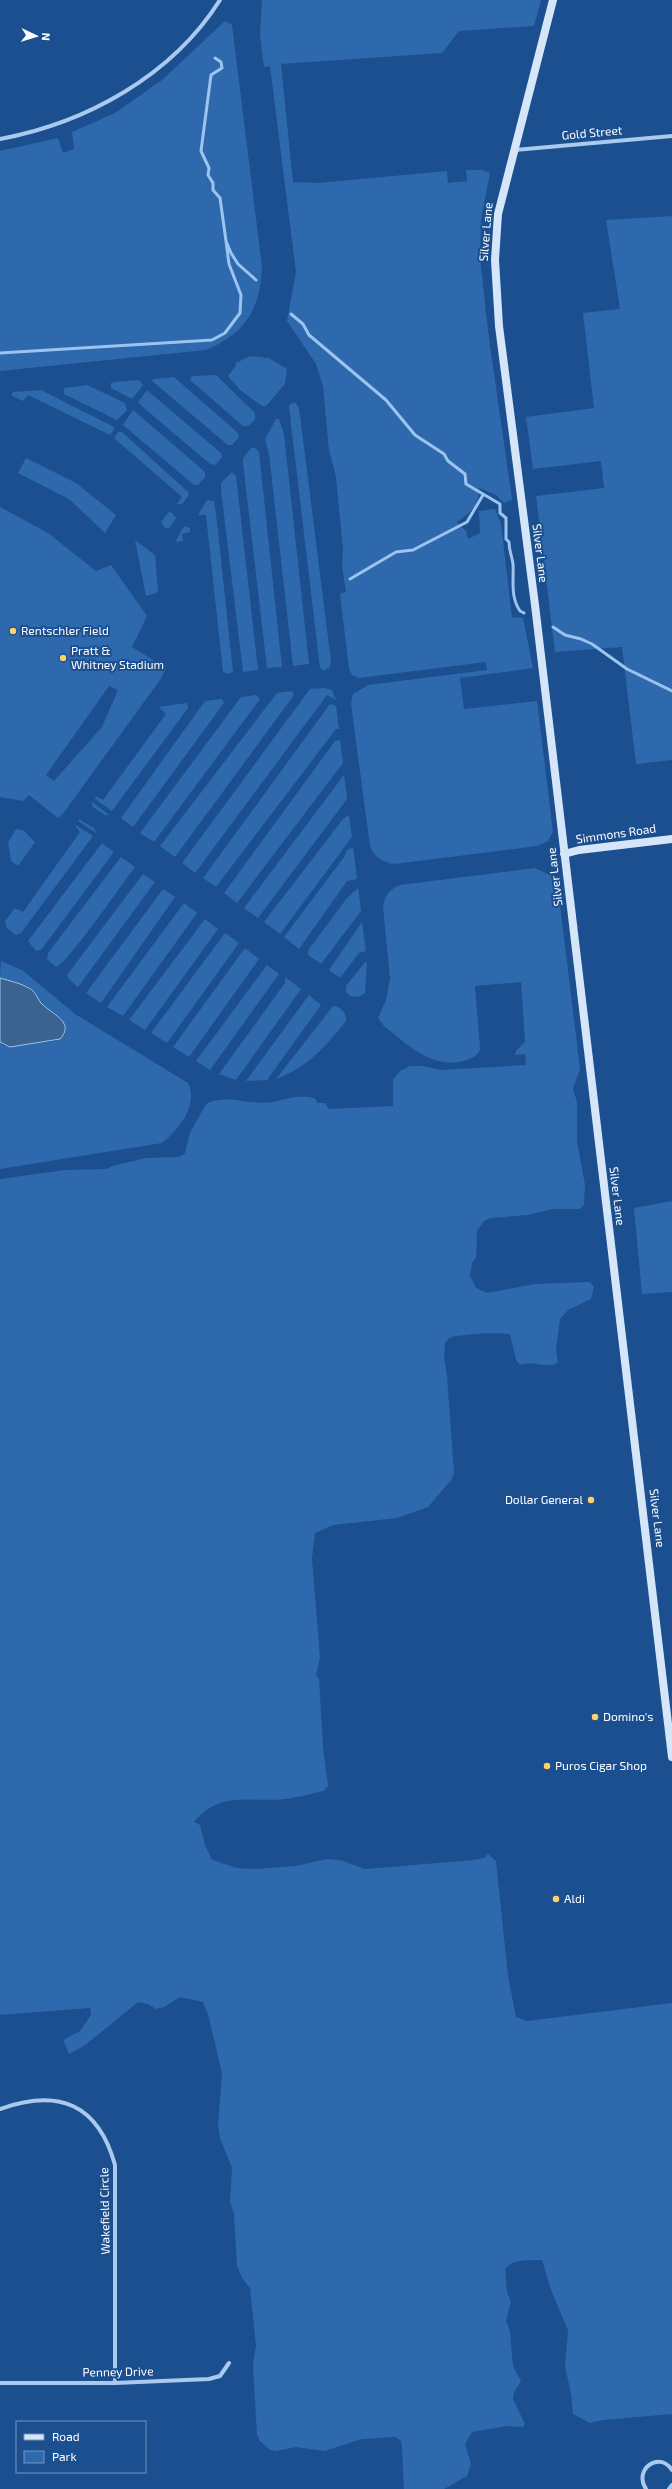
<svg xmlns="http://www.w3.org/2000/svg" width="672" height="2489" viewBox="0 0 672 2489" font-family="'Exo 2',sans-serif">
  <rect width="100%" height="100%" fill="#1b4f8f"/>
  <path fill="#2e69ad" fill-rule="evenodd" d="M262,0H541L534,26L459,31L442,53L281,64L293,182L318,183L447,171L448,183L467,181L466,170H482L490,173L481,219L480,257L488,331L512,500L504,503L496,495L479,488C480,504 470,513 457,522L466,531L468,539L480,533L479,511L495,509L501,524L512,617L523,618L533,668L460,678L464,709L537,701L553,832L548,841L537,846L394,864C382,862 375,858 370,846L351,704L353,694L368,685L487,670L486,662L359,678L352,675L349,669L340,594L346,592L342,567L343,549L336,477L329,450L323,386L316,364L287,321L296,272L270,66L264,67L260,35Z
    M225,21L232,25L262,267C260,309 246,333 206,350L0,371V151L58,138L63,153L74,149L72,132L115,113L162,80Z
    M672,216V760L636,764L622,647L555,652L536,496L604,488L601,461L533,469L526,417L594,408L583,313L620,309L606,220Z
    M250,356L269,358L287,369L285,384L266,406H262L240,390L228,376L235,367L236,363Z
    M216,375L255,413V419L249,426H243L190,380L192,376Z
    M174,377L238,433L239,437L232,445H228L152,381L153,379Z
    M139,380L143,385L132,399L111,388V383L114,382Z
    M87,385L125,403L127,410L117,420L64,394V388Z
    M41,390L114,427V429L110,435L28,395L23,401L11,395L13,392Z
    M147,390L221,453L222,457L215,465L210,464L143,407L138,402Z
    M295,402L299,408L331,661L330,667L323,671L320,668L291,424L289,405Z
    M133,410L205,472V477L198,485H194L123,425Z
    M276,419H279L284,434L309,664L293,666L269,454L265,439Z
    M118,432H122L188,492L189,495L182,504H177L182,497L114,438Z
    M251,448H255L259,452L282,667L267,668L243,463V458Z
    M26,458L76,483L116,515L105,533L69,499L18,473Z
    M232,472L236,476L258,670L243,672L221,490V483Z
    M207,500L214,501L216,513L233,672L228,674L223,672L206,515H198Z
    M0,507L48,533L96,571L111,565L147,616L132,647L166,668L160,680L62,815L58,818L29,795L23,801L0,797ZM109,686L118,690L102,727L54,781L46,775Z
    M169,512L172,513L176,518L169,528H165L161,522Z
    M184,526L190,528V532L182,534L183,541L175,542Z
    M135,540L155,555L158,591L156,593L146,596Z
    M324,688L332,690L336,700L327,695L195,873L182,863L310,689Z
    M292,691L294,695L175,857L160,846L277,693Z
    M256,695L260,699L154,842L140,833L241,697Z
    M222,699L224,703L133,827L121,818L205,701Z
    M187,703L188,708L112,811L95,799L96,796L103,800L166,714L159,707Z
    M330,704L336,706L339,729H336L216,887L203,878Z
    M340,740L343,763L237,903L224,893L335,741Z
    M344,775L347,799L258,918L244,908Z
    M91,801L109,815H105L93,807Z
    M349,815L352,837L280,934L264,922L343,819Z
    M79,819L95,829L96,833L78,821Z
    M74,824L93,836L21,933L16,935L6,927L5,921L15,908L23,912L80,832Z
    M16,829L23,830L35,842L18,866L11,861L8,842Z
    M102,843L114,852L41,950L36,951L28,941Z
    M353,847L357,879L347,881L299,949L284,937L344,857L347,850Z
    M121,857L135,867C125,880 65,967 56,967L47,959L48,953Z
    M535,868L552,876L558,888L580,1069L573,1089L577,1102V1141L585,1185L584,1205L580,1209H553L528,1215L490,1218L484,1221L477,1231L476,1257L472,1263L470,1276L476,1288L487,1293L535,1284L590,1282L594,1287L591,1299L568,1310L560,1319L556,1350L558,1363C544,1369 534,1360 520,1365L516,1360L510,1334L487,1333L455,1336L449,1338L445,1343L444,1357L447,1376L454,1473L452,1479L428,1507L397,1518L333,1525L315,1533L312,1558L320,1658L316,1675L319,1679L323,1747L328,1786L324,1791C311,1793 298,1798 285,1799C249,1803 221,1790 194,1822L200,1825L205,1845L212,1860L237,1868L256,1869L295,1866L327,1859L340,1860L365,1869L474,1860L484,1858L488,1854L496,1861L508,1976L516,2017L527,2021L672,2003V2414L603,2420L590,2423L573,2414L571,2394L565,2366L568,2330L551,2290L542,2260C530,2261 513,2258 505,2269L507,2292L511,2302L506,2321L510,2331L513,2366L521,2381L514,2392L513,2399L525,2424L523,2427L508,2426L472,2432L465,2444L471,2464L467,2476L444,2489H404L402,2448L401,2441L395,2437L362,2439L324,2451L296,2447L276,2451L270,2450L260,2441L257,2435L253,2365L256,2345L250,2288L242,2278L237,2266L234,2214L230,2202L232,2168L220,2138L218,2125L222,2073L208,2014L203,2002L180,1997L164,2007L156,2009L148,2004L138,2002L84,2046L69,2054L63,2040L80,2031L91,2015L90,2008L0,2015V1179L65,1170L107,1169L112,1166L146,1158L179,1157L185,1153L190,1133L206,1104C225,1093 252,1106 273,1102C287,1099 302,1093 316,1099L317,1103H325L329,1109L393,1106V1079L400,1071L410,1066H422L441,1070L526,1065L525,1054L515,1055L516,1051L525,1042L521,982L475,986L480,1049C478,1056 472,1058 466,1060C433,1071 407,1044 384,1026L378,1018L386,1000L390,978L383,907C385,895 389,890 400,885Z
    M143,874L155,882L78,987L68,978L67,975Z
    M358,888L361,911L321,964L308,955L309,949L347,898Z
    M163,889L175,897L101,1003L86,993Z
    M184,903L197,913L123,1016L107,1007Z
    M205,919L218,929L145,1030L129,1020Z
    M362,922L366,951L359,953L340,978L329,970Z
    M225,933L239,943L167,1043L151,1033Z
    M245,948L259,959L189,1057L173,1047Z
    M1,961L22,970L75,1014L188,1083C199,1105 178,1131 162,1143L0,1169V1042L4,1046L55,1041L65,1034C66,1018 51,1013 41,1003C37,999 35,992 30,988C21,983 10,981 0,978Z
    M365,962H367L365,993L359,997L350,996L346,992V986Z
    M267,965L279,974L210,1070L196,1061Z
    M285,977L301,989L236,1080L219,1074L285,983Z
    M309,995L321,1005L267,1080L246,1081Z
    M333,1006C341,1007 347,1013 346,1021C326,1046 307,1068 276,1079Z
    M672,1201V1292L642,1294L634,1208Z"/>
  <path fill="#3c6290" stroke="#9cc4f0" d="M0,978C10,981 20,983 29,988C35,991 37,998 41,1003C51,1014 76,1022 60,1039L10,1047L0,1042Z"/>
  <g fill="none" stroke-linecap="round" stroke-linejoin="round">
    <path stroke="#9cc4f0" stroke-width="3" d="M215,58L221,62L222,68L211,75L201,151L209,168L208,175L213,183V190L220,198L226,241L231,253L238,264L256,280
      M291,314L303,324L309,335L386,400L415,435L444,454L448,461L465,474L466,484L500,504V513L506,518V539L509,542C509,551 512,556 513,564C514,581 510,596 520,611L524,613
      M0,353L212,340L225,333L240,313L241,295L229,264L226,241
      M350,579L396,552L413,550L467,522L483,495
      M553,627L565,635L581,639L592,644L627,669L672,691"/>
    <path stroke="#a9c9ee" stroke-width="4" d="M0,139C86,123 172,76 220,0
      M515,150L672,136
      M0,2109C59,2088 98,2104 115,2165V2383
      M0,2383H115L209,2379L220,2376L229,2363
      M646,2489C633,2470 659,2450 672,2470
      M669,2489L672,2485"/>
    <path stroke="#d6e6fa" stroke-width="8" d="M553,0L498,214L495,260L499,326L535,605L672,1757
      M564,854L579,850L672,839"/>
  </g>
  <g fill="#ffd166" stroke="#1b4f8f" stroke-width="1.5">
    <circle cx="13" cy="631" r="4"/>
    <circle cx="63" cy="658" r="4"/>
    <circle cx="591" cy="1500" r="4"/>
    <circle cx="595" cy="1717" r="4"/>
    <circle cx="547" cy="1766" r="4"/>
    <circle cx="556" cy="1899" r="4"/>
  </g>
  <g text-anchor="middle" stroke-width="4" stroke-linejoin="round" paint-order="stroke">
    <g font-size="12" fill="#fff" stroke="#1b4f8f">
      <text transform="translate(592 133) rotate(-5)" y="4">Gold Street</text>
      <text transform="translate(486 232) rotate(-85)" y="4">Silver Lane</text>
      <text transform="translate(540 553) rotate(83)" y="4">Silver Lane</text>
      <text transform="translate(616 834) rotate(-8)" y="4">Simmons Road</text>
      <text transform="translate(555 877) rotate(-97)" y="4">Silver Lane</text>
      <text transform="translate(617 1196) rotate(83)" y="4">Silver Lane</text>
      <text transform="translate(657 1518) rotate(83)" y="4">Silver Lane</text>
      <text transform="translate(105 2211) rotate(-91)" y="4">Wakefield Circle</text>
      <text transform="translate(118 2372) rotate(-1)" y="4">Penney Drive</text>
    </g>
    <g font-size="12" fill="#fff" stroke="#1b4f8f" text-anchor="start">
      <text x="21" y="635">Rentschler Field</text>
      <text x="71" y="655">Pratt &amp;<tspan x="71" dy="14">Whitney Stadium</tspan></text>
      <text x="583" y="1504" text-anchor="end">Dollar General</text>
      <text x="603" y="1721">Domino's</text>
      <text x="555" y="1770">Puros Cigar Shop</text>
      <text x="564" y="1903">Aldi</text>
    </g>
  </g>
  <rect x="16" y="2421" width="130" height="52" fill="#1b4f8f" stroke="#7695bc"/>
  <rect x="24" y="2434" width="20" height="6" fill="#d6e6fa" stroke="#7695bc"/>
  <text x="52" y="2441" font-size="12" fill="#ffffff">Road</text>
  <rect x="24" y="2451" width="20" height="12" fill="#2e69ad" stroke="#7695bc"/>
  <text x="52" y="2461" font-size="12" fill="#ffffff">Park</text>
  <g transform="translate(36 36) rotate(94)" stroke="#1b4f8f" stroke-width="3" paint-order="stroke">
  <path d="M0-3L7 15L0 10L-7 15Z" fill="#ffffff"/>
  <text y="-6" font-size="11" font-weight="bold" text-anchor="middle" fill="#ffffff">N</text>
  </g>
</svg>
